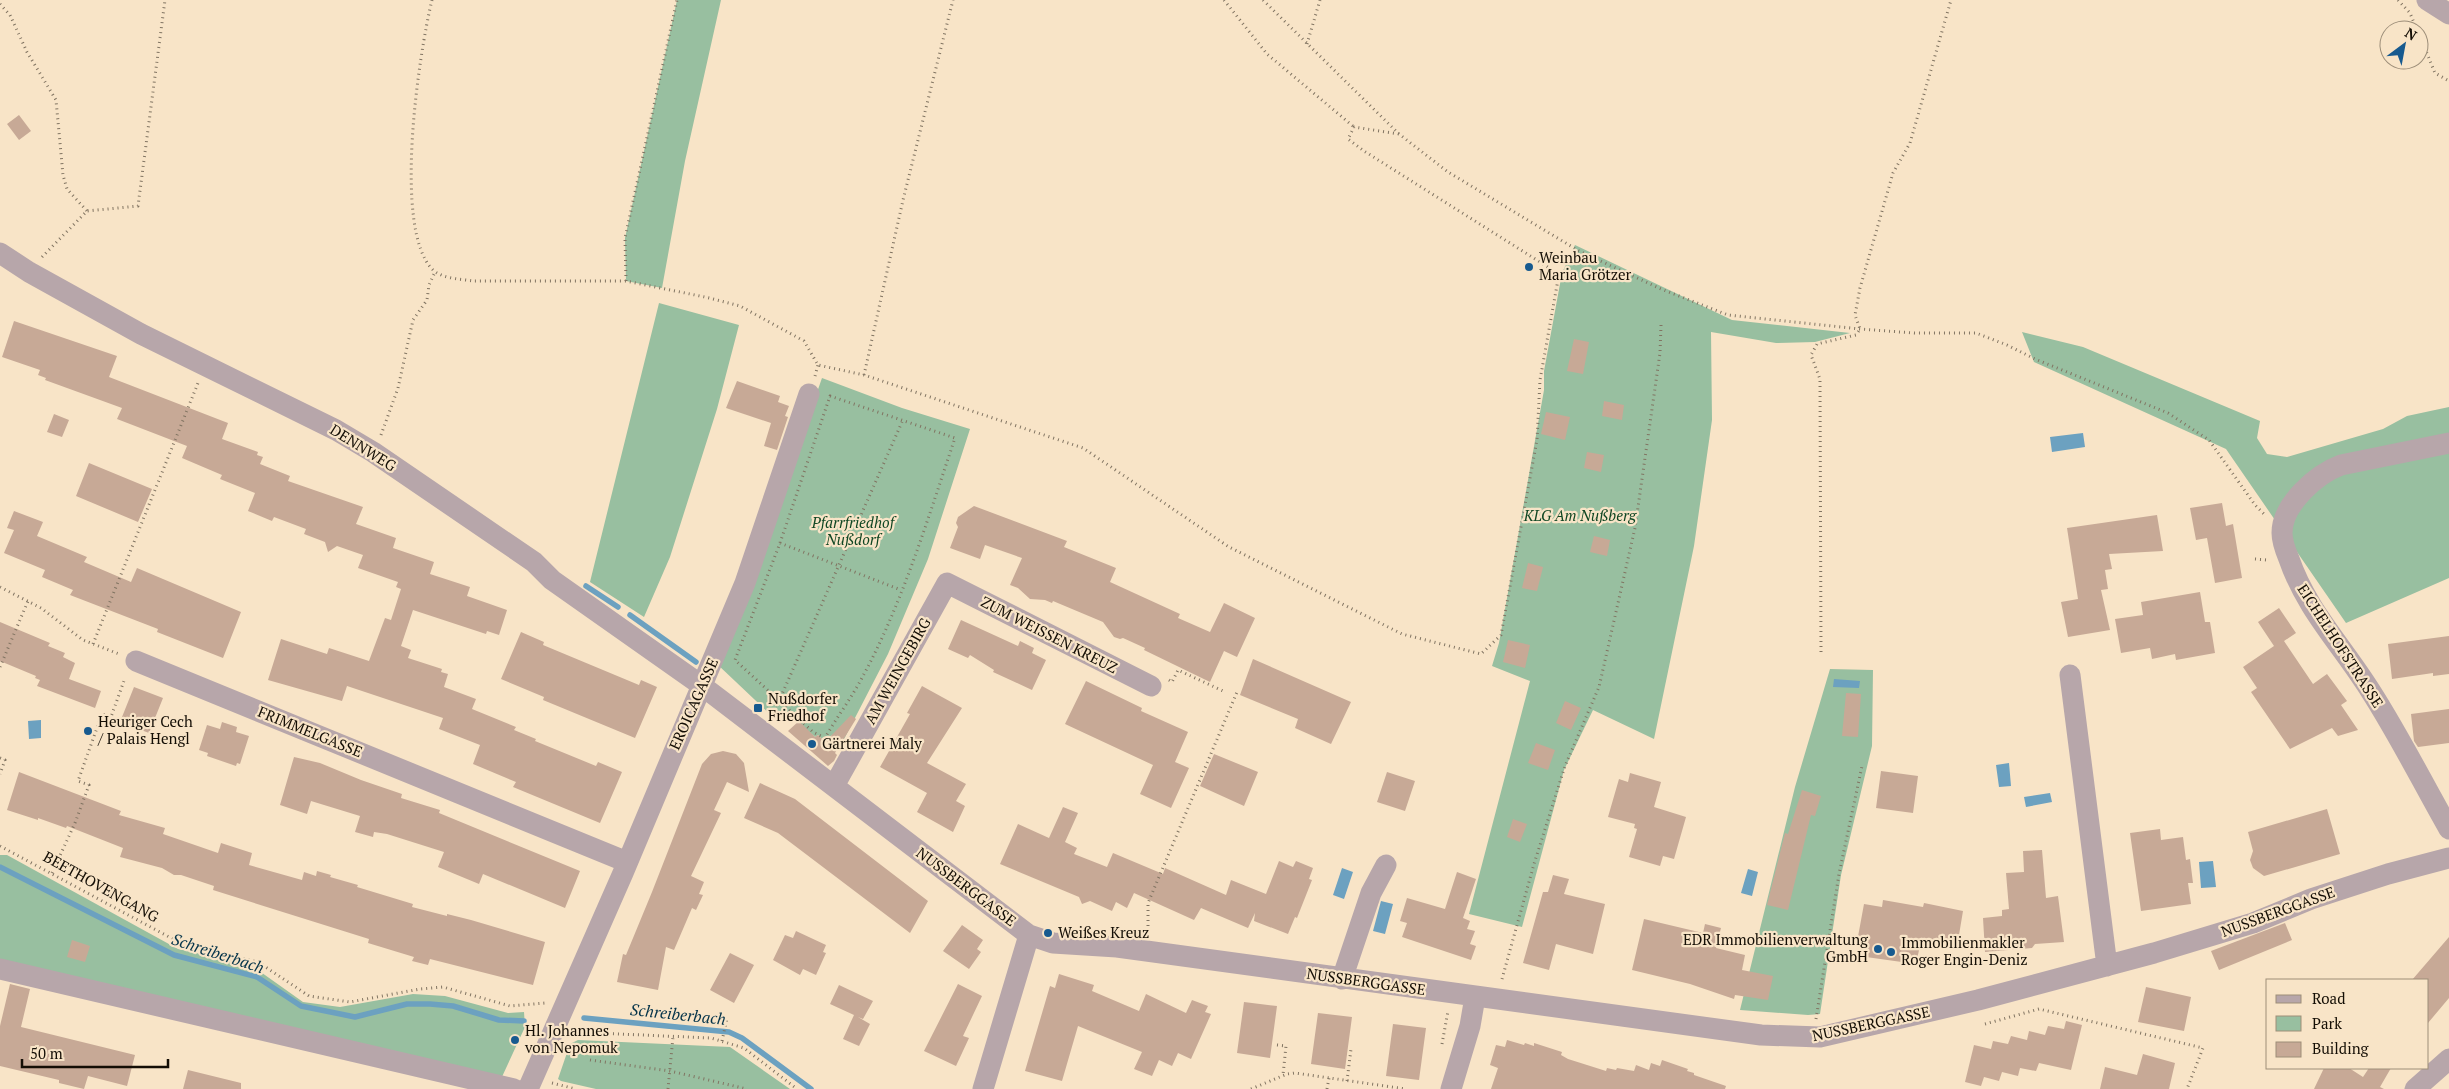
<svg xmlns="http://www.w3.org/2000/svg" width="2449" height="1089" viewBox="0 0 2449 1089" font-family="'PT Serif',serif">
  <rect width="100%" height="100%" fill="#f8e4c7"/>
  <path fill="#98bfa0" d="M677,0H721L685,161L662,288L626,281L625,238Z
    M1575,245L1732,320L1850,333L1815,342L1776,343L1711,332L1712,420L1694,546L1654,739L1593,710L1564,770L1522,927L1469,914L1530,681L1492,666L1499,643L1544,390V371L1562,273Z
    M659,303L739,325L717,409L670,557L644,617L590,582Z
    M2022,332L2083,347L2260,421L2257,438L2267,454L2287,457L2383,429L2407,416L2449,407V578L2346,623L2226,449L2034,362Z
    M822,378L902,408L970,429L928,559L888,654L842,743L832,735L825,742L818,735L815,737L783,710L775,719L717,664L771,524Z
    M1830,669L1873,670L1872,746L1841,875L1820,1014L1808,1015L1740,1010L1795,787Z
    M0,855H7L178,949L251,965L303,1002L340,1007L413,994L445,996L508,1013L524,1012L525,1027L501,1079L0,962Z
    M578,1040L730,1047L790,1089H596L561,1081L558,1079L570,1044Z"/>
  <path fill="#6ca1c0" d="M2083,433L2085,447L2052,452L2050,437Z
    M1834,679L1860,681L1859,688L1833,687Z
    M41,720V738L29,739L28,721Z
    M2009,763L2011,786L1999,787L1996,765Z
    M2050,793L2052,802L2026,807L2024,797Z
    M2213,861L2216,887L2201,888L2199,862Z
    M1342,868L1353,872L1344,899L1333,895Z
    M1748,869L1758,872L1752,896L1741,893Z
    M1381,901L1393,904L1385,934L1373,931Z"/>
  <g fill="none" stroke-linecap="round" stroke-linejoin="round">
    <path stroke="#6ca1c0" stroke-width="5.5" d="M586,586L618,607
      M630,615L696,662
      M0,867L174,955L257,977L301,1006L355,1017L407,1004H430L453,1006L499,1020L524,1021
      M584,1018L729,1032L742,1038L811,1089"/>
  </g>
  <path fill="#c7a996" d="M19,115L31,131L19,140L7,124Z
    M14,321L117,356L109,377L228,423L222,439L258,452L257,455L263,457L260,464L290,476L288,481L363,507L356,524L396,538L393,548L434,562L430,574L470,587L467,596L507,610L499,635L487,631L486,634L413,610L401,646L411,650L408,658L442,669L441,672L448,674L444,687L476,699L472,709L516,727L514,730L536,739L535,741L596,766L598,762L622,772L600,823L513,787L516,782L473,764L480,745L439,729L443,718L347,686L342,701L268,680L281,639L327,654L329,648L369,661L385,618L391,620L401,589L396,587L398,582L358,568L363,555L337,546L328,552L325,542L304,534L306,529L274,517L272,521L248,511L255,493L220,479L222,475L182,458L187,446L117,419L122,408L45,380L46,378L38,375L40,370L2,357Z
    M1574,339L1589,342L1583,374L1567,371Z
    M737,381L780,396L778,402L789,406L785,416L788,417L777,450L764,446L771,423L726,408Z
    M1604,401L1624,405L1622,420L1602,416Z
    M1546,412L1570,417L1565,440L1541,434Z
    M54,414L69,420L62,437L47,432Z
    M1587,452L1604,455L1601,472L1584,468Z
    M89,463L152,489L138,522L76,496Z
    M2222,503L2226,526L2233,524L2242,578L2215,583L2207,538L2196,540L2190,508Z
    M974,506L1067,541L1064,547L1116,568L1110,582L1180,614L1178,618L1210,632L1224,603L1255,618L1237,657L1224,651L1210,682L1144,650L1145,648L1123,638L1120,639L1114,637L1103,622L1053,601L1052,603L1045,600L1030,599L1018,588L1010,585L1022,558L985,545L980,559L950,548L958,527L956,523L958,517Z
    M14,511L43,522L37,536L87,557L84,562L131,582L137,568L241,612L223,658L157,632L158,629L70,595L73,590L42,577L45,570L4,553L14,530L7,528Z
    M2157,515L2163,551L2109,554L2112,569L2105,570L2108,589L2101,590L2110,630L2068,637L2061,602L2078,599L2067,528Z
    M1594,536L1610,540L1607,556L1590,552Z
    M1528,563L1543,567L1537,591L1522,588Z
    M2200,592L2205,622H2210L2215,653L2176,660L2175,654L2152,659L2150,648L2121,653L2115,619L2143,615L2141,602Z
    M2279,608L2296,633L2284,641L2313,684L2327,674L2347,701L2341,705L2358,730L2338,736L2332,728L2290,749L2251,692L2257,688L2243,667L2274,646L2258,622Z
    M961,620L1018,646L1020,641L1034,648L1032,653L1046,660L1032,690L993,672L994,670L970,655L968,658L948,649Z
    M0,622L50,643L48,646L65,653L63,657L75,663L69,679L101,691L95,708L37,686L40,680L35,678L36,676L0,661Z
    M521,632L544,642L543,645L639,685L641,680L657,687L635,738L543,700L544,697L501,679Z
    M2449,636V674L2433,676V673L2392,679L2388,644Z
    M1508,640L1530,645L1525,668L1503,662Z
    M1253,659L1351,702L1331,744L1295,728L1298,719L1240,695Z
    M1086,681L1142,708L1141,711L1188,732L1175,762L1189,768L1171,808L1140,794L1153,765L1065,724Z
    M922,686L962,708L927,763L966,784L956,801L965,806L953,832L917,812L927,793L880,767L910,714L907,713Z
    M134,687L163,698L149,733L120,722Z
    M1846,693L1861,694L1858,737L1842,736Z
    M1565,701L1581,708L1571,730L1556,723Z
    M2449,709V743L2418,747L2414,741L2411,714Z
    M851,715L856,719L835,753L837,755L834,761L828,766L788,731L799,721L815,737L818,735L825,742Z
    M222,722L237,727L236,732L249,736L240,764L237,763L236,766L207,756L208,753L199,750L207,725L220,729Z
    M1536,743L1555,750L1548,770L1528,763Z
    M723,751L736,754L744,763L749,792L727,782L714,810L721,813L691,876L704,882L699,894L703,895L696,910L692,908L674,950L666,947L658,990L617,982L623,954L626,955L652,892L702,764L711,754Z
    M1214,754L1258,772L1244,806L1200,786Z
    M294,757L320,763L361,780L402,794L401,798L440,810L439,813L580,871L565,908L483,874L479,884L438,867L444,852L387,834L374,832L373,837L355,832L360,816L311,801L307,814L280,805Z
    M1881,771L1918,776L1913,813L1876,808Z
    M19,772L121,811L119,815L165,828L163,834L218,853L221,843L252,853L249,865L302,880L304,872L316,876L317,871L331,875L330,877L358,885L357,887L413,904L412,907L447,916V914L471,920L545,942L533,985L430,959L428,965L412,961L414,957L368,943L369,939L213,890L214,886L181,875H174L162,868L120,857L123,848L67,826L66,828L38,818V820L7,810Z
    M1387,772L1415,781L1405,811L1377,802Z
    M1630,773L1661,782L1654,807L1686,817L1674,859L1663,856L1660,866L1629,857L1637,829L1634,828L1635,824L1608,817L1619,779L1628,782Z
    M760,783L795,799L928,901L910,933L778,833L744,818Z
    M1802,790L1821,796L1815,816L1811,815L1788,910L1767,905L1785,833L1788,834Z
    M1063,807L1078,813L1065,842L1077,848L1074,854L1107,867L1113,853L1163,874L1165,868L1226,895L1231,880L1266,894L1279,861L1293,867L1296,861L1313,868L1309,879L1312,880L1297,918L1295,917L1288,934L1254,921L1255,913L1248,928L1201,908L1194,920L1134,893L1127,908L1116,902L1112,911L1090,901L1082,904L1079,897L1000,864L1018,824L1049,838Z
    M2327,809L2340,854L2264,876L2253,868L2250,860L2253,851L2248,832Z
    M1513,819L1527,824L1520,842L1507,837Z
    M2160,829L2161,840L2183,837L2186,860L2190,859L2193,883H2188L2191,904L2141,911L2130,833Z
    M2042,850L2046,898L2058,896L2064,942L2035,944L2032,948L1985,952L1983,918L2002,916V910L2009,909L2006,873L2024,872L2023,851Z
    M1457,872L1476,879L1463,918L1470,921L1467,929L1475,931L1470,944L1476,946L1471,960L1402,937L1407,923L1400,921L1407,898L1445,909Z
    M1553,875L1569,879L1564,894L1605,904L1593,954L1556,944L1549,970L1523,963L1543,892H1548Z
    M1883,900L1923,907L1924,903L1963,911L1957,947L1921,941L1916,964L1859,956L1861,943L1857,942L1864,904L1882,907Z
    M1644,919L1703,933L1705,924L1721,928L1716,948L1745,955L1742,970L1773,976L1768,1000L1735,995L1734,999L1690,984L1632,970Z
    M2285,923L2292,940L2219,970L2211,951Z
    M962,925L983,940L977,949L981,952L969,969L943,951Z
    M796,931L826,945L823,952L826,953L816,975L803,969L800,975L773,960L785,935L793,938Z
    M2449,937V998L2428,1023V980H2412Z
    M72,940L90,946L85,962L67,957Z
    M730,953L754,965L734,1003L710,990Z
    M1059,974L1094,985L1092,991L1139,1011L1146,994L1186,1013L1192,1000L1208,1006L1205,1012L1211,1014L1191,1059L1178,1053L1172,1066L1159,1060L1152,1076L1134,1069L1142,1052L1078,1026L1062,1081L1025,1071L1050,986L1055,988Z
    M10,984L30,989L21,1027L135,1055L127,1086L88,1076L84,1089L59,1083V1080L0,1066V1026Z
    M958,984L982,996L963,1036L969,1038L956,1066L924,1051Z
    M839,985L873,1001L863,1019L858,1017L870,1024L859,1046L843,1039L854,1015L830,1004Z
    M2146,987L2191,997L2184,1031L2138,1022Z
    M1244,1002L1277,1006L1270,1058L1237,1053Z
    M1318,1013L1352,1017L1345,1069L1311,1064Z
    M2066,1021L2082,1025L2071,1070L2039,1063L2036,1071L2020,1068L2018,1076L2002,1072L1999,1081L1984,1077L1981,1086L1965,1082L1974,1045L1991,1049L1993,1041L2008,1044L2011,1036L2027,1040L2029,1031L2045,1035L2048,1026L2064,1029Z
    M1393,1024L1426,1028L1419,1080L1386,1076Z
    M1507,1040L1524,1045L1525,1043L1534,1046V1043L1562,1052L1561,1055L1568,1059L1606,1071L1607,1068L1616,1070L1617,1068L1634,1071L1636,1065L1649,1070L1651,1063L1660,1066L1662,1060L1688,1069L1687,1071L1694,1073V1075L1726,1086L1725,1089H1491L1498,1068L1490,1065L1496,1045L1505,1047Z
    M2143,1054L2175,1063L2169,1089H2100L2105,1067L2137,1075Z
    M2324,1068H2349L2363,1077L2369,1068H2391L2380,1087L2384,1089H2314Z
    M188,1070L241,1083V1089H183Z"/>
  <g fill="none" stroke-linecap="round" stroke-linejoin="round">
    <path stroke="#817462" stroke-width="3" stroke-dasharray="1 4" stroke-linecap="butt" d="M432,0C419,53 392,230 433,270C443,279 461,279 473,281H626L705,297L740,306L804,341L818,365L864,375L1083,448L1229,547L1402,634L1481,654L1501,635L1537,440L1540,380L1559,274L1364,151L1348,139L1354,127L1399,134
      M1224,0L1267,54L1354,127
      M1263,0L1399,134L1448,172L1579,251L1661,289L1728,315L1860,329L1914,333H1976L2007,345L2035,359L2168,413L2209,440L2255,505L2265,515
      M2398,0L2410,13L2417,30
      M0,4L10,15L27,52L56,100L63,175L67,189L87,211
      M2419,34L2435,73L2449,81
      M1307,44L1320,0
      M42,257L87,211L138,206L165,0
      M626,281L625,238L677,0
      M864,375L903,200L953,0
      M815,376L818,365
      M830,396L955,438C928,518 903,602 863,676C852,697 837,717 825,738L813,732L735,660L780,543Z
      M381,435L398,388L413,320L427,300L429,285L435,272
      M780,543L901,590
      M2255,559L2267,560
      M0,587L41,608L83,640L119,654
      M93,644L198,383
      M1821,652L1820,379L1811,355L1817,344L1856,335L1860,329L1855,315L1860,288L1893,173L1910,143L1951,0
      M0,667L28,601
      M1169,680L1172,682L1178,670L1223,691
      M770,714L779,701L902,422
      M0,758L5,760L0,774
      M0,846L184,945L258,962L309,996L350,1002L420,989L443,987L510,1006L545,1003
      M52,873L75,823L89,785L78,781L102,714L111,717L125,678
      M1148,931V903L1237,692
      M1502,979L1534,864L1565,766L1599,687L1635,528L1660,353L1661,325
      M1816,1019L1839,874L1862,766
      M1985,1024L2039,1009L2203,1048L2187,1089
      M573,1032L711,1038L744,1048L797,1089
      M722,1041L727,1018
      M1442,1044L1448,1011
      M1277,1045L1286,1046L1283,1075
      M590,1060L670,1071L747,1089
      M1347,1081L1351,1049
      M552,1083L576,1089
      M668,1089L673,1037
      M1251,1089L1287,1074L1295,1073L1406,1089
      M1327,1089L1329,1078"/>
    <path stroke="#b7a6aa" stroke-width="21" d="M2427,0L2449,14
      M0,253L29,272L141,334L336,430L373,452L534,562L552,580L701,685L1029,935L1053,943L1117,947L1761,1035L1820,1037L1978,1000L2154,953L2253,923L2311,899L2388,874L2449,858
      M2449,443L2341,465C2317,474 2282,504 2282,533C2282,541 2286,552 2289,559C2305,606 2337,640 2364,681C2395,727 2421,780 2449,829
      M136,661L627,862
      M2070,675L2107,966
      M834,786L947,583L1151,686
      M0,969L514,1089
      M1342,979L1371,893L1386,865
      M528,1089L623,873L745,583L809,394
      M983,1089L1029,935
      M1451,1089L1470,1026L1475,997
      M2415,1089L2449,1059"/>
  </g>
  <g fill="#175a8f" stroke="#f8e4c7" stroke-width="2">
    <circle cx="1529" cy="267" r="5"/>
    <rect x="753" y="703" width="10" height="10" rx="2.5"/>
    <circle cx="88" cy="731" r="5"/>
    <circle cx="812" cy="744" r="5"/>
    <circle cx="1048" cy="933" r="5"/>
    <circle cx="1878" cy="949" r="5"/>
    <circle cx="1891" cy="952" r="5"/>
    <circle cx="515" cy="1040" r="5"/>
  </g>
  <g text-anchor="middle" stroke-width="4.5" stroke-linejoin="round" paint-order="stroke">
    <g font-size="15" fill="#140e05" stroke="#f8e4c7" text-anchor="start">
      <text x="1539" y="263">Weinbau<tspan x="1539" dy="17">Maria Grötzer</tspan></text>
      <text x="768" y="704">Nußdorfer<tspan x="768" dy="17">Friedhof</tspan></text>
      <text x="98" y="727">Heuriger Cech<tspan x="98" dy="17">/ Palais Hengl</tspan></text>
      <text x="822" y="749">Gärtnerei Maly</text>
      <text x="1058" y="938">Weißes Kreuz</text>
      <text x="1868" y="945" text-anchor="end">EDR Immobilienverwaltung<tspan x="1868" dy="17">GmbH</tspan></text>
      <text x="1901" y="948">Immobilienmakler<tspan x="1901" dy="17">Roger Engin-Deniz</tspan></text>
      <text x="525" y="1036">Hl. Johannes<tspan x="525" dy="17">von Nepomuk</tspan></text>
    </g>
    <g font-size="15" fill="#140e05" stroke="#f8e4c7">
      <text transform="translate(363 448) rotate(32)" y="5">DENNWEG</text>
      <text transform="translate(1049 635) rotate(27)" y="5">ZUM WEISSEN KREUZ</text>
      <text transform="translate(2340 646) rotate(57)" y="5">EICHELHOFSTRASSE</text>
      <text transform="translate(898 671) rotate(-61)" y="5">AM WEINGEBIRG</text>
      <text transform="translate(694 704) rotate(-66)" y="5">EROICAGASSE</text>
      <text transform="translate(310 732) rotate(22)" y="5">FRIMMELGASSE</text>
      <text transform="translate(101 887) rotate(29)" y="5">BEETHOVENGANG</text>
      <text transform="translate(966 887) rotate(37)" y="5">NUSSBERGGASSE</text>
      <text transform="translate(2278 912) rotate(-20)" y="5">NUSSBERGGASSE</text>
      <text transform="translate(1366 982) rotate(8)" y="5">NUSSBERGGASSE</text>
      <text transform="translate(1871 1024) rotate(-12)" y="5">NUSSBERGGASSE</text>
    </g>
    <g font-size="15" font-style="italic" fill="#0f4623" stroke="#f8e4c7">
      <text x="1580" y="521">KLG Am Nußberg</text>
      <text x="853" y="528">Pfarrfriedhof<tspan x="853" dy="17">Nußdorf</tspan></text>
    </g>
    <g font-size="16" font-style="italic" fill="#043349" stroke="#f8e4c7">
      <text transform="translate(218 953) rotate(18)" y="6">Schreiberbach</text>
      <text transform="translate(678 1014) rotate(6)" y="6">Schreiberbach</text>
    </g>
  </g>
  <rect x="2266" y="979" width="162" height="90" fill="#f8e4c7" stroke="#9d8e79"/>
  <rect x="2276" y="995" width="25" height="8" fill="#b7a6aa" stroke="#9d8e79"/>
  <text x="2312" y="1004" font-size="15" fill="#140e05">Road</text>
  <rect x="2276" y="1016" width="25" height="15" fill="#98bfa0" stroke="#9d8e79"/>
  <text x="2312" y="1029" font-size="15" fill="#140e05">Park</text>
  <rect x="2276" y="1042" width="25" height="15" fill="#c7a996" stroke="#9d8e79"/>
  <text x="2312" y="1054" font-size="15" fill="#140e05">Building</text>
  <g transform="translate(2404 45) rotate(32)"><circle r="24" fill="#f8e4c7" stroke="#9d8e79"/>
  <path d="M0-4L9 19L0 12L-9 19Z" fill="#175a8f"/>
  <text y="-8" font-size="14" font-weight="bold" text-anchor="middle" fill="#140e05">N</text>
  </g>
  <path d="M22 1059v8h146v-8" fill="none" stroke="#140e05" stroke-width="2.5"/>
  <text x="30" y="1059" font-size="15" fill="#140e05" stroke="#f8e4c7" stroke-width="4" paint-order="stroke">50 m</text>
</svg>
